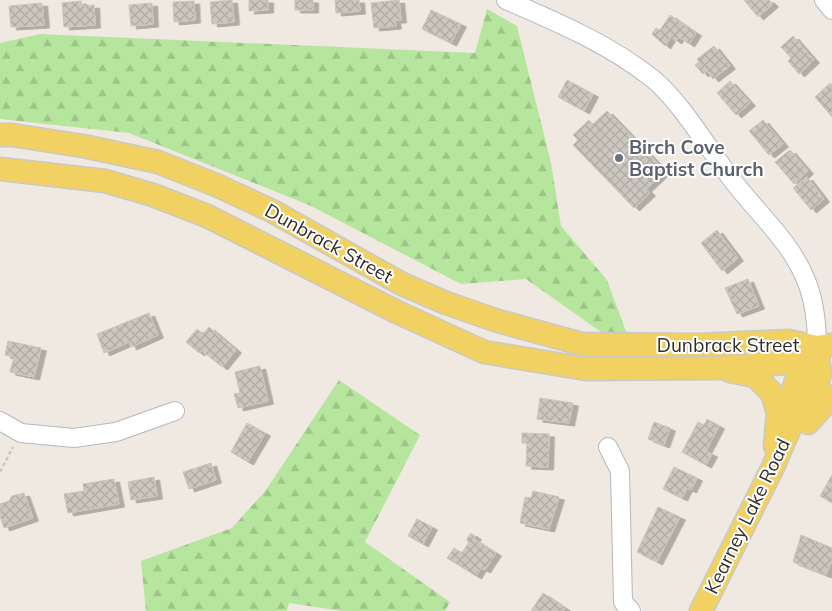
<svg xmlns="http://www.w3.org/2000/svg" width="832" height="611" viewBox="0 0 832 611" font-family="Mulish,sans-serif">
  <defs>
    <pattern id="forest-firs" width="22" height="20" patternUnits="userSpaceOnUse" patternTransform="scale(1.25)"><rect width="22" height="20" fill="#b6e59e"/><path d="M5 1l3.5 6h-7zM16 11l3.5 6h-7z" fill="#9dc588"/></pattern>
    <pattern id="building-cross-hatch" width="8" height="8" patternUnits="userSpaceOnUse" patternTransform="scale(1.25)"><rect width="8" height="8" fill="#cbc7bf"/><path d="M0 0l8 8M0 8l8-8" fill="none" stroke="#afaba4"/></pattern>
    <filter id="shadow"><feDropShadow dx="5.5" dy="3" stdDeviation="0" flood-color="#0004"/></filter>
  </defs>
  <rect width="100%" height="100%" fill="#efe9e1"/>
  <path fill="url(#forest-firs)" d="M487,9L517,26L551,163L561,226L607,280L635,356L526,279L461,284L309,205L129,133L0,119V43L40,34L475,53Z
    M339,380L420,435L365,542L450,602L445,611H342L289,603L287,611H146L141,561L232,528L266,490Z"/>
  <path fill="url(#building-cross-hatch)" stroke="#cbc5ba" filter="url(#shadow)" d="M232,0L234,22L212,24L210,2Z
    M249,0H268V10L249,11Z
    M295,0H313V10H295Z
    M335,0H359L360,11L336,13Z
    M399,0L401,20H395L396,26L374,28L371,3Z
    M744,0H769L773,4L758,17Z
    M81,1L82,6L94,5L95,25L64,27L62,3Z
    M194,1L195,20L174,22L173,2Z
    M42,3L44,25L11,27L9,6Z
    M152,3L153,24L131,26L129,5Z
    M431,10L461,24L451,43L422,29Z
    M670,15L696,33L689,44L679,37L676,41L671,37L665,46L652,34L656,28L660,30Z
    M793,36L814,60L799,74L788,61L791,58L781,47Z
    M714,46L730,66L713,79L707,71L703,74L695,65L699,62L697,59Z
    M567,80L593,94L584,111L558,97Z
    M730,81L750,103L736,115L717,93Z
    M830,83L832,85V117L815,97Z
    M607,111L665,171L646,189L650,193L634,208L573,145L578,140L573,135L589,120L593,124Z
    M763,120L783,144L769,155L749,131Z
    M790,150L808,171L794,184L775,162Z
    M807,177L824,199L811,210L793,188Z
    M717,230L738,258L722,271L701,243Z
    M748,279L759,306L737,314L725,288Z
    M149,313L158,335L131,347L129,342L104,353L97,334Z
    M209,327L236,350L222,367L201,350L199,353L186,342L197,329L203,334Z
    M8,341L41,348L34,377L10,372L14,357L5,355Z
    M260,366L268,401L238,408L234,394L240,393L235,372Z
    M540,398L573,403L569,423L537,419Z
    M707,419L719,426L706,451L712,454L706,465L682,452L698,422L704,425Z
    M654,422L670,428L664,445L648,439Z
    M247,423L265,433L248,462L231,452Z
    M522,433L549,434L548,467L526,466L527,443H522Z
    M211,463L216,480L189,489L183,472Z
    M674,467L697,478L691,490L687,488L682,498L663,489Z
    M832,475V503L820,496Z
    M154,477L157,496L131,500L128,482Z
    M114,479L119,504L68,513L64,494L84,491L83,484Z
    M533,491L559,497L549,529L520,523L525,497L531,498Z
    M24,493L33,518L4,528L0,516V504L9,501L12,496Z
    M658,507L680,517L657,562L637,552Z
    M417,519L432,527L423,544L408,536Z
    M471,533L476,537L474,539L496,553L485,570L481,568L476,576L447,558L454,548L462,553L469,542L466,540Z
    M801,535L832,548V560L826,575L793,562Z
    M543,593L565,608L563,611H531Z"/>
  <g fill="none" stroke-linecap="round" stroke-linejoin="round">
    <defs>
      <path id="minor" d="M506,0C557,22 609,44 653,79C680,101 708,148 730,177C755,211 790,240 806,280C815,302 817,323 817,347
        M824,0L832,10
        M0,421L21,433L74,438L116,432L175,411
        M608,447L620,471L623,602L631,611"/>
      <path id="major" d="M0,135H12L83,146L158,162L216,185L272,211L402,284L446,303L498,321L582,344L700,345L788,341L817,347L832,345
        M0,169L105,181L153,195L207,216L397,312L484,352L586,369L717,368L786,363L817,347
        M730,371L755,376L772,393L778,413L775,446
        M793,421C789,390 796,373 815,349
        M808,423L832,396
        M701,611L773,467L793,421L810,405L820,374L817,347"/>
    </defs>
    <use href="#minor" stroke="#b4b7c1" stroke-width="20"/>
    <use href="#major" stroke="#c9c9c9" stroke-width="25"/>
    <path stroke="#c9c9c9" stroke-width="2.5" stroke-dasharray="4 2.5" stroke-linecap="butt" d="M0,472L13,447"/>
    <use href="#minor" stroke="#fff" stroke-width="18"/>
    <use href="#major" stroke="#f2d163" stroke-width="22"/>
  </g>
  <circle fill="#6b7280" stroke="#fff" stroke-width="2" cx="619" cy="158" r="5"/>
  <g text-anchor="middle" stroke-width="4" stroke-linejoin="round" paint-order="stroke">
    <g font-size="19" font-weight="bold" fill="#5b616d" stroke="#fff" text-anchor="start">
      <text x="629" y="154">Birch Cove<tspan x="629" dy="22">Baptist Church</tspan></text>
    </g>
    <g font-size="19" fill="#2e2e2e" stroke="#fff">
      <text transform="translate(329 243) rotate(29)" y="7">Dunbrack Street</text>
      <text x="728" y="352">Dunbrack Street</text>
      <text transform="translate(747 516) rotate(-64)" y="7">Kearney Lake Road</text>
    </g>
  </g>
</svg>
